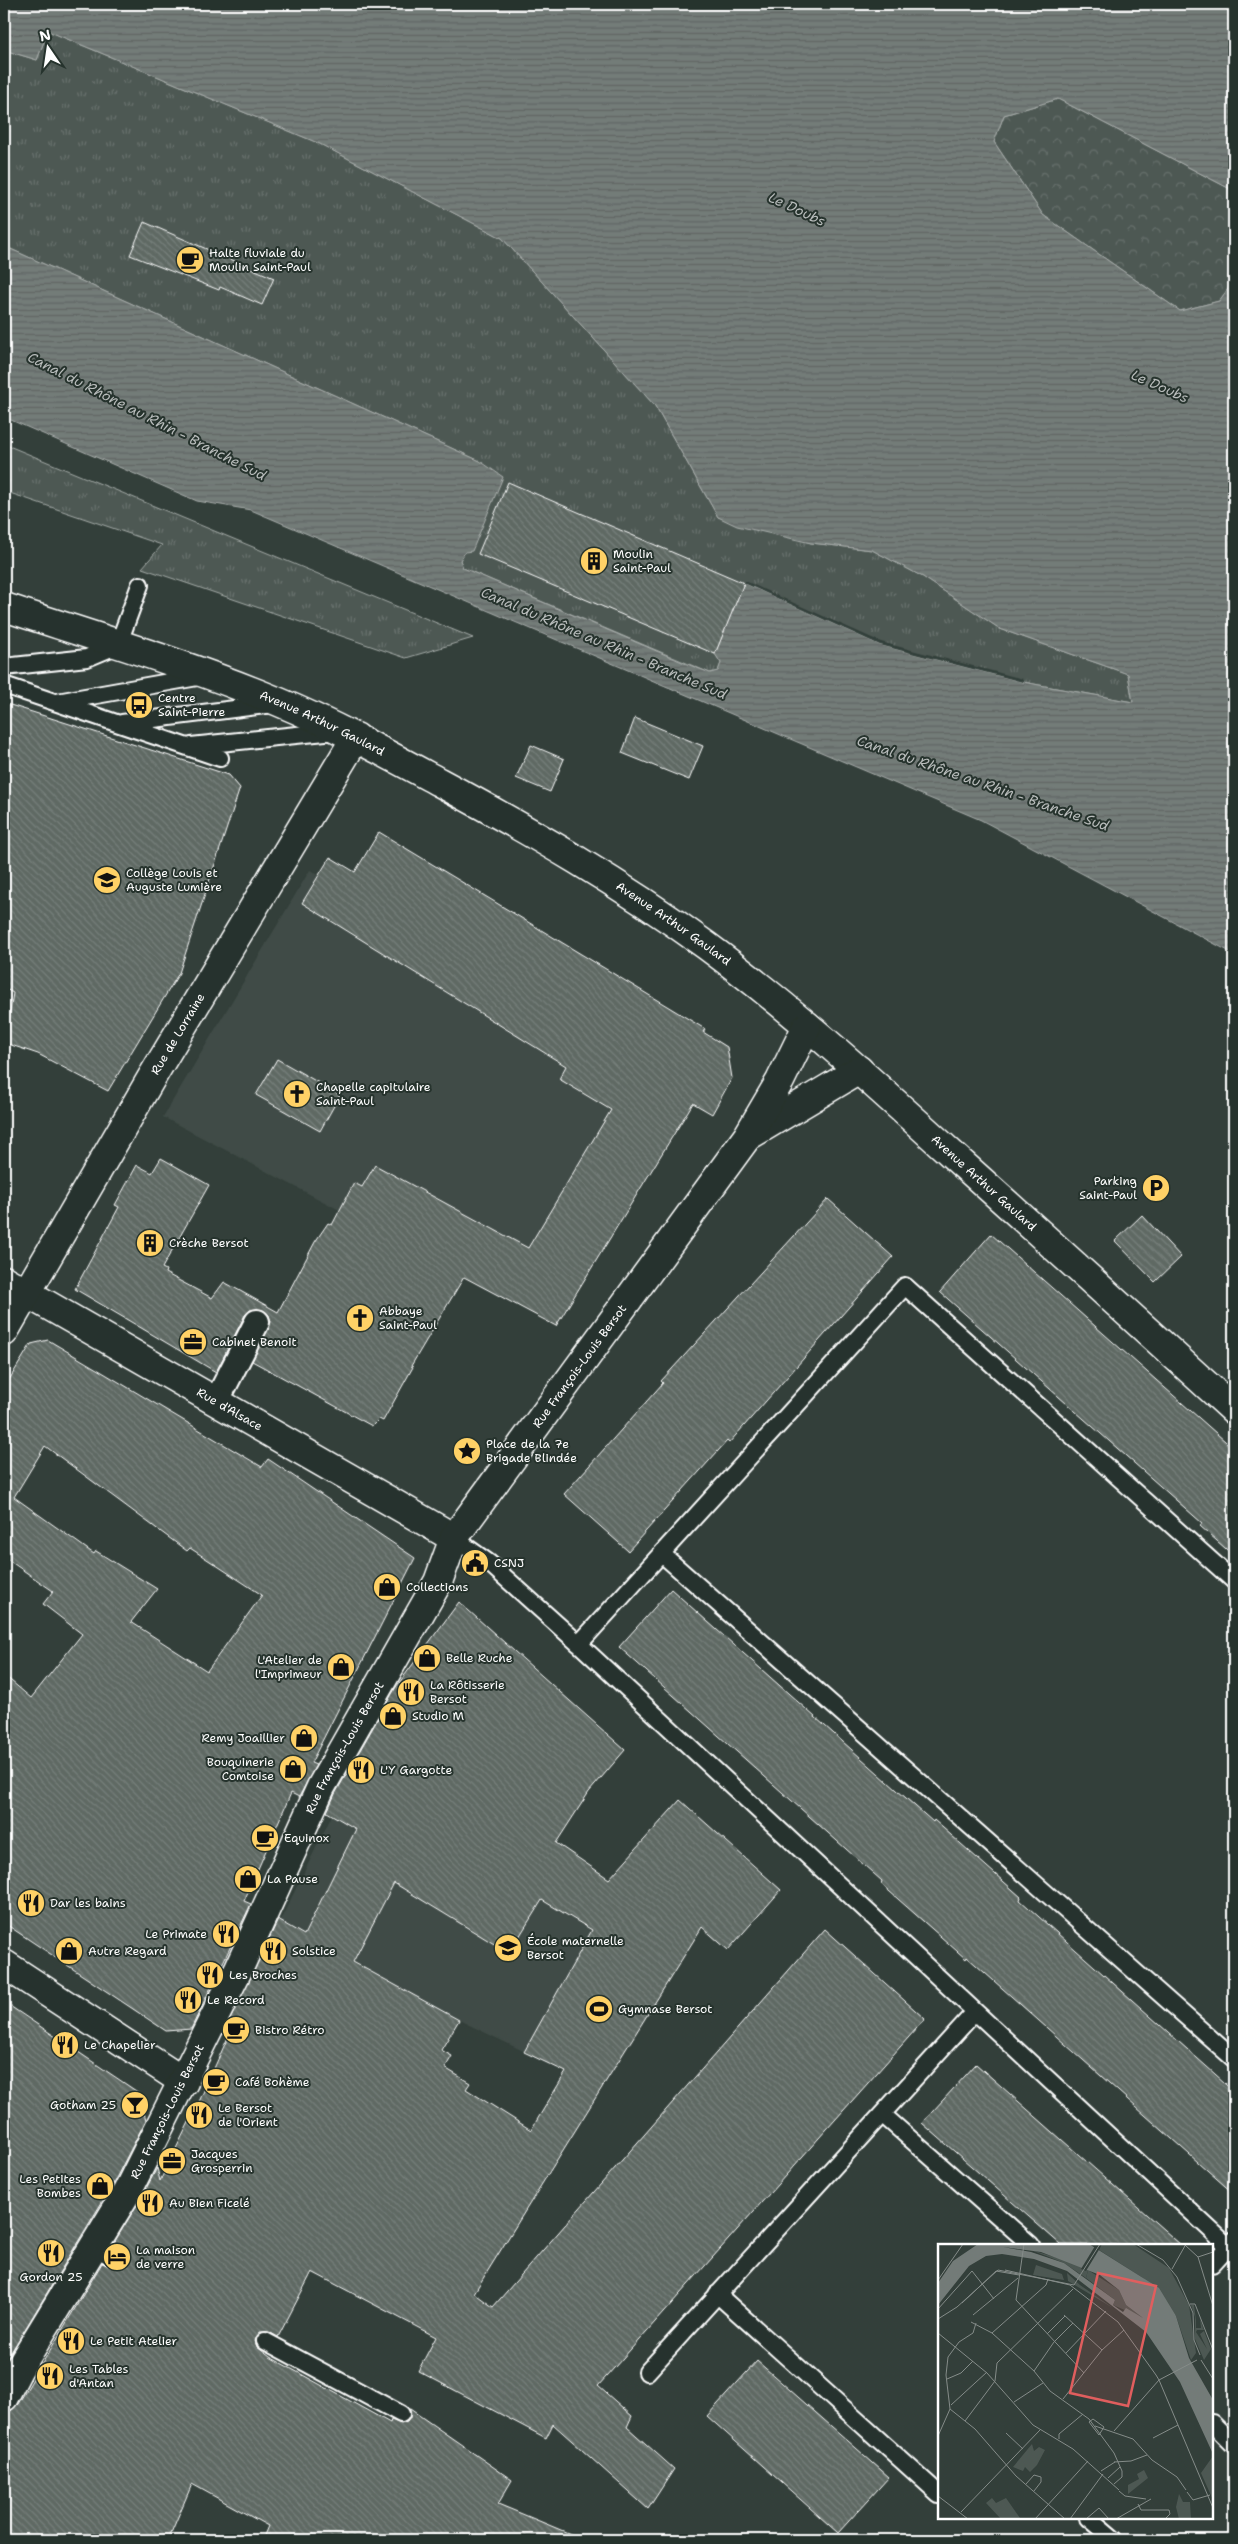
<svg xmlns="http://www.w3.org/2000/svg" width="1238" height="2544" viewBox="0 0 1238 2544" font-family="'Shantell Sans',sans-serif">
  <defs>
    <pattern id="grass-tufts" width="24" height="20" patternUnits="userSpaceOnUse" patternTransform="scale(1.25)"><rect width="24" height="20" fill="#4d5853"/><path d="M3 7l-1-3M5 7V3M7 7l1-3M15 17l-1-3M17 17v-4M19 17l1-3" fill="none" stroke="#68716d"/></pattern>
    <pattern id="forest-crowns" width="20" height="18" patternUnits="userSpaceOnUse" patternTransform="scale(1.25)"><rect width="20" height="18" fill="#4d5853"/><path d="M2 6a3 3 0 1 1 6 0M12 15a3 3 0 1 1 6 0" fill="none" stroke="#68716d"/></pattern>
    <pattern id="water-rules" width="6" height="5" patternUnits="userSpaceOnUse" patternTransform="scale(1.25)"><rect width="6" height="5" fill="#737b78"/><path d="M0 2.5h6" fill="none" stroke="#606462"/></pattern>
    <pattern id="building-back-hatch" width="6" height="6" patternUnits="userSpaceOnUse" patternTransform="scale(1.25)"><rect width="6" height="6" fill="#5f6964"/><path d="M-1 5l2 2M0 0l6 6M5-1l2 2" fill="none" stroke="#77807b"/></pattern>
  </defs>
  <rect width="100%" height="100%" fill="#333f3a"/>
  <filter id="ink" filterUnits="userSpaceOnUse"><feTurbulence type="fractalNoise" baseFrequency=".02" numOctaves="2"/><feDisplacementMap in="SourceGraphic" scale="10" xChannelSelector="R" yChannelSelector="G"/><feConvolveMatrix kernelMatrix="1 2 1 2 8 2 1 2 1" color-interpolation-filters="sRGB"/></filter>
  <g filter="url(#ink)">
    <path fill="#404c47" d="M379,832L705,1029L703,1032L727,1047L730,1067L501,1295L163,1117L310,870L345,891Z
      M344,1791L556,1843L673,1920L600,2088L459,2020L280,1921Z"/>
    <path fill="url(#grass-tufts)" stroke="#a6aca9" d="M48,31L318,143L502,238L655,406L718,517L811,543L872,550L923,577L1000,629L1128,674L1133,702L1023,682L715,654L721,663L718,671L710,673L463,568L460,560L465,552L480,461L4,246V50L37,60Z
      M4,444L473,638L406,658L142,568L162,545L4,491Z"/>
    <path fill="url(#forest-crowns)" stroke="#a6aca9" d="M1058,99L1234,191V281L1219,301L1180,311L1043,215L994,142L1004,115Z"/>
    <path fill="url(#water-rules)" stroke="#abb0ae" d="M4,4H1234V191L1058,99L1004,115L994,142L1043,215L1180,311L1219,301L1234,281V954L981,820L251,510L197,501L4,417V246L480,461L503,477L472,551L465,552L460,560L463,568L687,664L710,673L718,671L721,663L715,654L744,583L880,645L1023,682L1133,702L1128,674L1000,629L923,577L872,550L811,543L737,526L718,517L655,406L502,238L318,143L48,31L37,60L4,50Z"/>
    <path fill="#333f3a" d="M745,581L881,642L1023,679V682L880,645L744,583Z"/>
    <path fill="url(#building-back-hatch)" stroke="#fff" fill-rule="evenodd" d="M144,222L274,278L262,305L220,287L219,290L130,255Z
      M508,482L744,583L715,654L478,554Z
      M4,703L229,775L240,788L179,973L108,1091L38,1054L5,1043L13,993L4,988Z
      M635,718L703,746L689,780L622,753Z
      M531,745L564,759L550,792L516,778Z
      M379,832L705,1029L703,1032L727,1047L732,1078L712,1114L693,1103L556,1326L464,1277L411,1366L413,1367L383,1421L379,1419L372,1426L252,1361L271,1322L269,1315L263,1310H250L245,1315L216,1372L75,1289L119,1207L115,1205L137,1165L152,1173L161,1158L209,1185L162,1268L166,1270L165,1273L212,1298L224,1282L278,1312L315,1242L328,1223L332,1225L354,1183L362,1187L375,1165L528,1248L611,1110L559,1079L566,1066L302,903L330,857L355,872Z
      M277,1059L340,1095L320,1131L256,1095Z
      M828,1199L893,1257L729,1443L727,1441L628,1551L564,1494L663,1383L661,1381Z
      M1142,1215L1181,1257L1155,1282L1115,1241Z
      M991,1234L1234,1449V1556L1200,1526L1202,1523L940,1292Z
      M48,1340L262,1467L268,1459L415,1558L311,1763L316,1765L299,1797L291,1793L244,1901L251,1904L191,2029L166,2031L4,1923V1675L31,1698L82,1634L43,1604L53,1591L4,1557V1388L31,1344ZM45,1446L187,1551L190,1548L262,1595L207,1671L131,1622L157,1589L96,1551L94,1554L14,1497Z
      M671,1589L933,1822L934,1820L1021,1897L1020,1900L1234,2091V2194L967,1957L966,1959L881,1884L882,1881L619,1647Z
      M459,1602L625,1750L589,1792L556,1843L609,1879L680,1800L781,1890L728,1950L702,1927L474,2293L493,2307L825,1929L925,2019L598,2386L632,2416L627,2427L674,2469L648,2509L553,2424L546,2438L418,2371L436,2337L312,2272L278,2337L269,2332H260L255,2341L257,2347L270,2357L390,2423L391,2420L401,2424L407,2422L410,2418V2409L512,2480L498,2504L585,2540H262L268,2526L192,2484L168,2540H4V2412L12,2410L18,2404L102,2263L111,2266L119,2261V2251L112,2246L140,2200L157,2168L160,2181L198,2104L229,2035L223,2034L278,1920L304,1935L356,1829L327,1812L335,1794L396,1687ZM394,1883L509,1953L542,1900L592,1930L524,2052L566,2072L531,2130L466,2089L470,2083L445,2068L452,2056L441,2050L459,2020L353,1962Z
      M4,2002L139,2093L146,2120L113,2184L4,2364Z
      M976,2064L1181,2245H1061L922,2123Z
      M757,2361L889,2477L838,2533L707,2416Z"/>
    <g fill="none" stroke-linecap="round" stroke-linejoin="round">
      <defs>
        <path id="service" d="M4,667L87,658L118,645L140,585
          M4,685L220,758
          M57,702L203,676
          M122,723L274,704
          M191,746L335,731
          M454,1538L489,1563L579,1644L905,1286L1234,1581
          M663,1555L1234,2059
          M579,1644L1228,2246
          M882,2114L1031,2245
          M93,2247L110,2256
          M1212,2264L1234,2240
          M717,2294L939,2494
          M265,2341L401,2414
          M647,2372L975,2012
          M1212,2423L1234,2445
          M1089,2518L1115,2540"/>
        <path id="pedestrian" d="M216,1402L257,1322"/>
        <g id="minor">
          <path id="s1" d="M4,607C96,637 190,665 279,702C334,725 387,754 439,782C532,832 622,884 707,946C795,1011 876,1085 957,1159C1050,1242 1142,1326 1234,1410"/>
          <path d="M750,1135L859,1070"/>
          <path id="s2" d="M4,1280L454,1538"/>
          <path id="s3" d="M4,1332L152,1077L356,737"/>
          <path d="M4,1964L184,2082"/>
          <path id="s4" d="M4,2397L18,2370L127,2192L239,1968L321,1787L438,1582L454,1538L747,1137L780,1081L807,1026"/>
        </g>
      </defs>
      <use href="#service" stroke="#fff" stroke-width="20"/>
      <use href="#pedestrian" stroke="#fff" stroke-width="28"/>
      <use href="#minor" stroke="#fff" stroke-width="31"/>
      <use href="#service" stroke="#26332d" stroke-width="16"/>
      <use href="#pedestrian" stroke="#26332d" stroke-width="24"/>
      <use href="#minor" stroke="#26332d" stroke-width="28"/>
    </g>
  </g>
  <defs>
    <symbol id="cafe-disc" viewBox="-11 -11 22 22"><circle r="9.5" fill="#ffd166" stroke="#26332d"/><path d="M-5.5-4.5H6V0H3Q3 3.5 0 3.5H-2.5Q-5.5 3.5-5.5 0ZM3-3.2v2h1.7v-2ZM-6 4.5H4V6H-6Z" fill="#111"/></symbol>
    <symbol id="building-disc" viewBox="-11 -11 22 22"><circle r="9.5" fill="#ffd166" stroke="#26332d"/><path d="M-4-6H4V6H1V3H-1V6H-4ZM-2.5-4.3h1.7v1.8h-1.7ZM.8-4.3h1.7v1.8H.8ZM-2.5-1h1.7V.8h-1.7ZM.8-1h1.7V.8H.8Z" fill="#111"/></symbol>
    <symbol id="bus-disc" viewBox="-11 -11 22 22"><circle r="9.5" fill="#ffd166" stroke="#26332d"/><path d="M-5-6H5V4H4V6H2V4H-2V6H-4V4H-5ZM-3.5-4V0h7V-4ZM-3.5 1.2v1.5H-2V1.2ZM2 1.2v1.5H3.5V1.2Z" fill="#111"/></symbol>
    <symbol id="school-disc" viewBox="-11 -11 22 22"><circle r="9.5" fill="#ffd166" stroke="#26332d"/><path d="M0-5L7-2L0 1L-7-2ZM-4 1L0 2.5L4 1V4Q0 6-4 4Z" fill="#111"/></symbol>
    <symbol id="church-disc" viewBox="-11 -11 22 22"><circle r="9.5" fill="#ffd166" stroke="#26332d"/><path d="M-1.2-6h2.4v3.5h3.3v2.4h-3.3V6h-2.4V-.1h-3.3v-2.4h3.3Z" fill="#111"/></symbol>
    <symbol id="parking-disc" viewBox="-11 -11 22 22"><circle r="9.5" fill="#ffd166" stroke="#26332d"/><path d="M-3.5-5.5H1a3.5 3.5 0 0 1 0 7H-1V5.5H-3.5ZM-1-3.4V-.6H.8a1.4 1.4 0 0 0 0-2.8Z" fill="#111"/></symbol>
    <symbol id="office-disc" viewBox="-11 -11 22 22"><circle r="9.5" fill="#ffd166" stroke="#26332d"/><path d="M-6-3h4V-5.5h4V-3h4V5H-6ZM-1-4.5V-3h2v-1.5ZM-6 0V1H6V0Z" fill="#111"/></symbol>
    <symbol id="sight-disc" viewBox="-11 -11 22 22"><circle r="9.5" fill="#ffd166" stroke="#26332d"/><path d="M0-6L1.8-2.2L6-1.7L2.9 1.2L3.7 5.4L0 3.3L-3.7 5.4L-2.9 1.2L-6-1.7L-1.8-2.2Z" fill="#111"/></symbol>
    <symbol id="civic-disc" viewBox="-11 -11 22 22"><circle r="9.5" fill="#ffd166" stroke="#26332d"/><path d="M-.6-6.5H3V-4.5H.6V-3L4-1V1h2V6H-6V1h2V-1L-.6-3ZM-1.2 2.5V6h2.4V2.5Z" fill="#111"/></symbol>
    <symbol id="shop-disc" viewBox="-11 -11 22 22"><circle r="9.5" fill="#ffd166" stroke="#26332d"/><path d="M-5-2.5h2.3a2.7 3.5 0 0 1 5.4 0H5L5.5 6h-11ZM-1.5-2.5h3a1.5 2.3 0 0 0-3 0Z" fill="#111"/></symbol>
    <symbol id="restaurant-disc" viewBox="-11 -11 22 22"><circle r="9.5" fill="#ffd166" stroke="#26332d"/><path d="M-5-6h1v4h1v-4h1v4h1v-4h1v5L-1.5 .5V6h-2V.5L-5-1ZM5-6V6H3V1.5H1.5Q1.5-4 5-6Z" fill="#111"/></symbol>
    <symbol id="stadium-disc" viewBox="-11 -11 22 22"><circle r="9.5" fill="#ffd166" stroke="#26332d"/><path d="M0-5a6.5 5 0 1 0 0 10a6.5 5 0 1 0 0-10ZM-3.5-1.8h7v3.6h-7Z" fill="#111"/></symbol>
    <symbol id="bar-disc" viewBox="-11 -11 22 22"><circle r="9.5" fill="#ffd166" stroke="#26332d"/><path d="M-6-5H6L.8 .8V4.5H3.5V6h-7V4.5H-.8V.8Z" fill="#111"/></symbol>
    <symbol id="hotel-disc" viewBox="-11 -11 22 22"><circle r="9.5" fill="#ffd166" stroke="#26332d"/><path d="M-6-4.5h1.5V1H6V5H4.5V3h-9V5H-6ZM-4 0a1.8 1.8 0 1 1 3.6 0ZM.5 0V-2.5h3Q6-2.5 6 0Z" fill="#111"/></symbol>
  </defs>
  <g fill-rule="evenodd">
    <use href="#cafe-disc" x="174" y="244" width="32" height="32"/>
    <use href="#building-disc" x="578" y="545" width="32" height="32"/>
    <use href="#bus-disc" x="123" y="689" width="32" height="32"/>
    <use href="#school-disc" x="91" y="864" width="32" height="32"/>
    <use href="#church-disc" x="281" y="1078" width="32" height="32"/>
    <use href="#parking-disc" x="1140" y="1172" width="32" height="32"/>
    <use href="#building-disc" x="134" y="1227" width="32" height="32"/>
    <use href="#church-disc" x="344" y="1302" width="32" height="32"/>
    <use href="#office-disc" x="177" y="1326" width="32" height="32"/>
    <use href="#sight-disc" x="451" y="1435" width="32" height="32"/>
    <use href="#civic-disc" x="459" y="1547" width="32" height="32"/>
    <use href="#shop-disc" x="371" y="1571" width="32" height="32"/>
    <use href="#shop-disc" x="411" y="1642" width="32" height="32"/>
    <use href="#shop-disc" x="325" y="1651" width="32" height="32"/>
    <use href="#restaurant-disc" x="395" y="1676" width="32" height="32"/>
    <use href="#shop-disc" x="377" y="1700" width="32" height="32"/>
    <use href="#shop-disc" x="288" y="1722" width="32" height="32"/>
    <use href="#shop-disc" x="277" y="1753" width="32" height="32"/>
    <use href="#restaurant-disc" x="345" y="1754" width="32" height="32"/>
    <use href="#cafe-disc" x="249" y="1822" width="32" height="32"/>
    <use href="#shop-disc" x="232" y="1863" width="32" height="32"/>
    <use href="#restaurant-disc" x="15" y="1887" width="32" height="32"/>
    <use href="#restaurant-disc" x="210" y="1918" width="32" height="32"/>
    <use href="#school-disc" x="492" y="1932" width="32" height="32"/>
    <use href="#shop-disc" x="53" y="1935" width="32" height="32"/>
    <use href="#restaurant-disc" x="257" y="1935" width="32" height="32"/>
    <use href="#restaurant-disc" x="194" y="1959" width="32" height="32"/>
    <use href="#restaurant-disc" x="172" y="1984" width="32" height="32"/>
    <use href="#stadium-disc" x="583" y="1993" width="32" height="32"/>
    <use href="#cafe-disc" x="220" y="2014" width="32" height="32"/>
    <use href="#restaurant-disc" x="49" y="2029" width="32" height="32"/>
    <use href="#cafe-disc" x="200" y="2066" width="32" height="32"/>
    <use href="#bar-disc" x="119" y="2089" width="32" height="32"/>
    <use href="#restaurant-disc" x="183" y="2099" width="32" height="32"/>
    <use href="#office-disc" x="156" y="2145" width="32" height="32"/>
    <use href="#shop-disc" x="84" y="2170" width="32" height="32"/>
    <use href="#restaurant-disc" x="134" y="2187" width="32" height="32"/>
    <use href="#restaurant-disc" x="35" y="2237" width="32" height="32"/>
    <use href="#hotel-disc" x="101" y="2241" width="32" height="32"/>
    <use href="#restaurant-disc" x="55" y="2325" width="32" height="32"/>
    <use href="#restaurant-disc" x="34" y="2360" width="32" height="32"/>
  </g>
  <g text-anchor="middle" stroke-width="4" stroke-linejoin="round" paint-order="stroke">
    <g font-size="12" fill="#fff" stroke="#26332d" text-anchor="start">
      <text x="209" y="257">Halte fluviale du<tspan x="209" dy="14">Moulin Saint-Paul</tspan></text>
      <text x="613" y="558">Moulin<tspan x="613" dy="14">Saint-Paul</tspan></text>
      <text x="158" y="702">Centre<tspan x="158" dy="14">Saint-Pierre</tspan></text>
      <text x="126" y="877">Collège Louis et<tspan x="126" dy="14">Auguste Lumière</tspan></text>
      <text x="316" y="1091">Chapelle capitulaire<tspan x="316" dy="14">Saint-Paul</tspan></text>
      <text x="1137" y="1185" text-anchor="end">Parking<tspan x="1137" dy="14">Saint-Paul</tspan></text>
      <text x="169" y="1247">Crèche Bersot</text>
      <text x="379" y="1315">Abbaye<tspan x="379" dy="14">Saint-Paul</tspan></text>
      <text x="212" y="1346">Cabinet Benoit</text>
      <text x="486" y="1448">Place de la 7e<tspan x="486" dy="14">Brigade Blindée</tspan></text>
      <text x="494" y="1567">CSNJ</text>
      <text x="406" y="1591">Collections</text>
      <text x="446" y="1662">Belle Ruche</text>
      <text x="322" y="1664" text-anchor="end">L'Atelier de<tspan x="322" dy="14">l'Imprimeur</tspan></text>
      <text x="430" y="1689">La Rôtisserie<tspan x="430" dy="14">Bersot</tspan></text>
      <text x="412" y="1720">Studio M</text>
      <text x="285" y="1742" text-anchor="end">Remy Joaillier</text>
      <text x="274" y="1766" text-anchor="end">Bouquinerie<tspan x="274" dy="14">Comtoise</tspan></text>
      <text x="380" y="1774">L'Y Gargotte</text>
      <text x="284" y="1842">Equinox</text>
      <text x="267" y="1883">La Pause</text>
      <text x="50" y="1907">Dar les bains</text>
      <text x="207" y="1938" text-anchor="end">Le Primate</text>
      <text x="527" y="1945">École maternelle<tspan x="527" dy="14">Bersot</tspan></text>
      <text x="88" y="1955">Autre Regard</text>
      <text x="292" y="1955">Solstice</text>
      <text x="229" y="1979">Les Broches</text>
      <text x="207" y="2004">Le Record</text>
      <text x="618" y="2013">Gymnase Bersot</text>
      <text x="255" y="2034">Bistro Rétro</text>
      <text x="84" y="2049">Le Chapelier</text>
      <text x="235" y="2086">Café Bohème</text>
      <text x="116" y="2109" text-anchor="end">Gotham 25</text>
      <text x="218" y="2112">Le Bersot<tspan x="218" dy="14">de l'Orient</tspan></text>
      <text x="191" y="2158">Jacques<tspan x="191" dy="14">Grosperrin</tspan></text>
      <text x="81" y="2183" text-anchor="end">Les Petites<tspan x="81" dy="14">Bombes</tspan></text>
      <text x="169" y="2207">Au Bien Ficelé</text>
      <text x="136" y="2254">La maison<tspan x="136" dy="14">de verre</tspan></text>
      <text x="51" y="2281" text-anchor="middle">Gordon 25</text>
      <text x="90" y="2345">Le Petit Atelier</text>
      <text x="69" y="2373">Les Tables<tspan x="69" dy="14">d'Antan</tspan></text>
    </g>
    <g font-size="12" fill="#fff" stroke="#26332d">
      <text dy="4" stroke="none"><textPath href="#s1" startOffset="339">Avenue Arthur Gaulard</textPath></text>
      <text dy="4" stroke="none"><textPath href="#s1" startOffset="744">Avenue Arthur Gaulard</textPath></text>
      <text dy="4" stroke="none"><textPath href="#s3" startOffset="345">Rue de Lorraine</textPath></text>
      <text dy="4" stroke="none"><textPath href="#s1" startOffset="1149">Avenue Arthur Gaulard</textPath></text>
      <text dy="4" stroke="none"><textPath href="#s4" startOffset="1184">Rue François-Louis Bersot</textPath></text>
      <text dy="4" stroke="none"><textPath href="#s2" startOffset="260">Rue d'Alsace</textPath></text>
      <text dy="4" stroke="none"><textPath href="#s4" startOffset="734">Rue François-Louis Bersot</textPath></text>
      <text dy="4" stroke="none"><textPath href="#s4" startOffset="329">Rue François-Louis Bersot</textPath></text>
    </g>
    <g font-size="14" font-style="italic" fill="#b9bdbc" stroke="#26332d">
      <text transform="translate(797 209) rotate(25)" y="5">Le Doubs</text>
      <text transform="translate(1160 386) rotate(24)" y="5">Le Doubs</text>
      <text transform="translate(147 416) rotate(27)" y="5">Canal du Rhône au Rhin - Branche Sud</text>
      <text transform="translate(604 643) rotate(23)" y="5">Canal du Rhône au Rhin - Branche Sud</text>
      <text transform="translate(983 783) rotate(19)" y="5">Canal du Rhône au Rhin - Branche Sud</text>
    </g>
  </g>
  <g transform="translate(938 2244)">
    <rect width="275" height="275" fill="#333f3a"/>
    <path d="M164,0H195L231,24L251,61L258,109L253,116L238,72L205,34L161,6ZM98,21L124,30L126,36L95,31ZM150,26L181,46L188,61L205,74L175,61L177,56L148,34ZM129,29L142,41L175,64L130,37ZM253,61H256L258,76V84H263L262,75L266,86H259L258,88L269,105L262,90L266,87L273,105L266,116L257,95V73ZM94,200L96,207L101,203L107,206L99,221L92,228L87,223L85,227L75,223ZM275,212V256L263,229Z" fill="#4d5853"/>
    <path d="M93,6L137,19L150,26L148,34L126,19ZM241,250L245,258H252L253,275H241L238,263Z" fill="#4d5853"/>
    <path d="M206,226L210,234L190,250V241L201,235L199,230ZM54,254L58,259L68,254L82,274L63,275L48,259Z" fill="#4d5853"/>
    <path d="M40,0H151L221,44L238,72L251,114L275,156V210L242,138L208,88L129,27L96,15L64,10L48,12L31,22L0,61V39L15,17ZM65,3L103,8L162,31L181,46L188,61L205,74L188,64L185,68L175,61L177,56L126,19L93,8Z" fill="#737b78" fill-rule="evenodd"/>
    <path d="M157,2L162,4L148,27L143,25Z" fill="#333f3a"/>
    <path fill="none" stroke="#858c89" stroke-width="1" d="M86,0L78,56L146,129M198,0L225,16L239,33L255,69L256,96L262,111M247,1L260,13L275,62M260,13L275,8M234,25L248,0M67,26L132,41L180,78L218,131L221,136L176,187M0,36L25,0M24,59L58,27L81,31M252,60H257L275,106M0,65L34,27L56,55M35,71L80,34M126,71L164,106M0,75L19,63L60,26L136,41L162,0M33,78L54,89L96,127L112,147L151,175L176,209L184,227V233L176,240M0,89L49,129L95,181L135,205L181,246M54,89L108,41L110,35M109,90L127,72M128,109L168,67M263,116L275,135M96,127L116,98L135,79M9,135L23,129L35,117M221,136L275,264M221,136L259,116M57,137L59,119L135,45M125,155L164,106L186,86M76,158L105,139M13,161L49,128M12,165L37,185L78,232L127,275M155,175L166,183L161,191L151,178ZM27,177L57,137M157,182L195,195L214,216L239,233L248,246M68,189L85,205M0,192L12,165L8,131L10,113L21,98L35,89L38,79M215,194L240,181M121,195V190L145,170M176,218L193,217L209,211M163,227L177,218M170,234L182,223M88,240L96,231L103,233V238L96,247M181,247L187,252L208,255M249,248L255,256L272,251M0,252L30,275M200,260L203,266H231L232,270L227,275M23,268L102,186M97,275L150,217M132,275L165,230M148,275L161,264L171,275M178,275L213,255"/>
    <path fill="#e05e5e" fill-opacity="0.15" stroke="#e05e5e" stroke-width="2.5" d="M160,29L218,42L190,162L132,149Z"/>
    <rect width="275" height="275" fill="none" stroke="#fff" stroke-width="2.5"/>
  </g>
  <rect width="1238" height="2544" fill="none" stroke="#26332d" stroke-width="20"/>
  <rect x="10" y="10" width="1218" height="2524" fill="none" stroke="#fff" stroke-width="2" filter="url(#ink)"/>
  <g transform="translate(48 48) rotate(347)" stroke="#26332d" stroke-width="4" paint-order="stroke">
  <path d="M0-4L9 19L0 12L-9 19Z" fill="#ffffff"/>
  <text y="-8" font-size="14" font-weight="bold" text-anchor="middle" fill="#ffffff">N</text>
  </g>
</svg>
